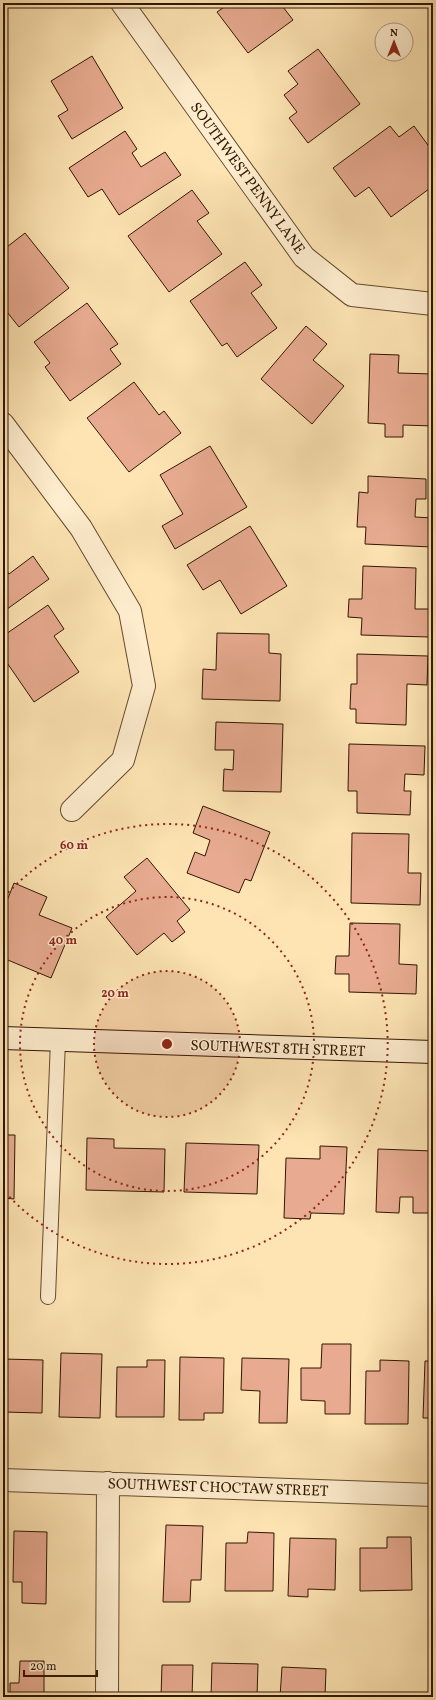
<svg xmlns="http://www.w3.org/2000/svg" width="436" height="1700" viewBox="0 0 436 1700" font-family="Vollkorn,serif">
  <rect width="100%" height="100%" fill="#fee4b3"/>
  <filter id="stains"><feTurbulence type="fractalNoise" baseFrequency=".005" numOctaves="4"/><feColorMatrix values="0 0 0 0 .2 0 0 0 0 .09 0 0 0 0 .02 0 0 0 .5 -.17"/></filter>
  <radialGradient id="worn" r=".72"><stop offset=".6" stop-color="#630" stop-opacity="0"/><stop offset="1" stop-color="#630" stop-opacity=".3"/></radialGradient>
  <path fill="#e8ab91" stroke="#311600" d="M230,3H280L293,20L248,53L217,12Z
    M318,49L360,104L308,143L289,118L297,112L284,95L298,84L288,71Z
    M92,56L123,108L72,139L58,116L68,110L51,81Z
    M390,126L399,137L414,126L433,152V186L391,217L369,187L355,197L333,168Z
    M125,131L137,149L132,153L141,167L165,152L181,175L119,215L102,189L88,197L69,168Z
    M192,190L209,213L197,221L222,254L169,292L128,236Z
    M25,233L69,288L19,327L3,307V250Z
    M245,262L262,285L251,293L277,328L237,357L227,343L222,346L190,301Z
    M87,303L118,344L110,349L121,364L70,401L45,367L50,363L34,342Z
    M306,326L327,344L313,360L344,386L312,424L261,379Z
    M370,354L399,355L398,373L433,374V426L403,425V437H385V424L368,423Z
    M134,382L159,415L164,411L181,433L129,472L87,418Z
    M210,446L247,507L175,549L162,526L183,514L160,475Z
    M368,476L426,479V499H416L415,517L433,518L432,547L365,544L366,527H357L359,492L368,493Z
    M250,526L287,586L241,614L220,580L203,590L187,565Z
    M33,556L49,579L3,612V566L9,574Z
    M363,566L416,568L415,609H430L429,637L361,635L362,618L348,617L349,599H362Z
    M48,605L64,629L54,636L79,672L34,702L3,657V636Z
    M217,633L269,634V653L281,654L280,701L202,699L203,669L216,670Z
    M357,654L428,656L427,685L407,684L406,725L356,723V709H350L351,684H357Z
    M216,722L283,724L281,792L223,791L224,769L233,770L234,750H215Z
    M349,744L425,746L424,775L405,774L404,791H411L410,815L357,813V791H348Z
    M203,806L270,832L251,881L245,879L239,893L187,873L195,852L205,856L210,840L193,833Z
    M352,833L409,834L408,873H421L420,905L351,903Z
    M147,858L190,910L177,921L185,932L172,942L164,933L137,955L106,917L136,891L124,877Z
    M14,883L47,897L39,915L72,928L51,978L3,958V911Z
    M350,923L400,924L399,964L417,965L416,994L349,992V974H335L336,956H349Z
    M3,1135H15L14,1199L3,1198Z
    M87,1138L114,1139V1148L165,1149L164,1192L86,1190Z
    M186,1143L259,1145L257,1194L184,1192Z
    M320,1146L347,1147L344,1214L311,1213L310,1219L284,1218L286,1158L320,1159Z
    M378,1149L433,1151V1213H413V1197H400L399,1213L376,1212Z
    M322,1344H351L350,1414H325V1401L301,1400V1368H321Z
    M61,1353L102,1354L100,1418L59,1417Z
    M180,1357L224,1358L223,1413H204V1420H179Z
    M242,1358L289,1359L287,1423H259L260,1391L241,1390Z
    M3,1359L43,1360L42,1413L3,1412Z
    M147,1360H165L164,1417H116L117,1367H147Z
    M380,1360L409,1361L408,1424H365L366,1371H380Z
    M425,1361H433V1418H423Z
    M166,1525L203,1526L201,1580H191L190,1602H163Z
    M14,1531L47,1532L46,1604L22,1603V1582H13Z
    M248,1532L274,1533L273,1591H225L226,1543H247Z
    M387,1537H411L412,1590L360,1591V1548H387Z
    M290,1538L336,1539L335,1590L308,1589V1597L288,1596Z
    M20,1661H44V1697H10V1683H19Z
    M212,1663L258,1664L257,1697H211Z
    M162,1665H193L192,1697H161Z
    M282,1667L326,1669L325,1697H280Z"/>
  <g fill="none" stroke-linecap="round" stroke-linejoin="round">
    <defs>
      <path id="lane" d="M48,1297L58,1040"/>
      <path id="street" d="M122,3L304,257L352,295L433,304
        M3,424L81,528L130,611L144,686L123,760L72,810
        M3,1480L433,1495
        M107,1697L108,1483"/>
      <path id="secondary" d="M3,1038L433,1052"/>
    </defs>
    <use href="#lane" stroke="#644a2d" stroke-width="16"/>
    <use href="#street" stroke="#644a2d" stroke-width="24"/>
    <use href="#secondary" stroke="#311600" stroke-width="24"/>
    <use href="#lane" stroke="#feedce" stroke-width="14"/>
    <use href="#street" stroke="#feedce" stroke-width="22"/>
    <use href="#secondary" stroke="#feedce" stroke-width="22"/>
  </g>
  <circle cx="167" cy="1044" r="73" fill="#8f2418" fill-opacity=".12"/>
  <g fill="none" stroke="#8f2418" stroke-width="2" stroke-dasharray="2 4">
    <circle cx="167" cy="1044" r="73"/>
    <circle cx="167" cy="1044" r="147"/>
    <path d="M4 897A220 220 0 1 1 4 1191"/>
  </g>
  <g text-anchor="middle" stroke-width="3" stroke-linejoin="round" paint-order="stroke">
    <g font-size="15" fill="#311600" stroke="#feedce">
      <text transform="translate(248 178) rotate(54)" y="5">SOUTHWEST PENNY LANE</text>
      <text transform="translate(278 1048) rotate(2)" y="5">SOUTHWEST 8TH STREET</text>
      <text transform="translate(218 1487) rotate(2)" y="5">SOUTHWEST CHOCTAW STREET</text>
    </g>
  </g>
  <circle cx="167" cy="1044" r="6" fill="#8f2418" stroke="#feedce" stroke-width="2"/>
  <g font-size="12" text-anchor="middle" font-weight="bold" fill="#8f2418" stroke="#feedce" stroke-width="3" stroke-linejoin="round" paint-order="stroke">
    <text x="74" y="849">60 m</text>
    <text x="63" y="944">40 m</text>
    <text x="115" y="997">20 m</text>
  </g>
  <rect width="436" height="1700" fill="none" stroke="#fee4b3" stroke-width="16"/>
  <rect x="4" y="4" width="428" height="1692" fill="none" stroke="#311600" stroke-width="2"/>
  <rect x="8" y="8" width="420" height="1684" fill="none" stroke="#311600"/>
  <g transform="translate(394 42)"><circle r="19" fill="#feedce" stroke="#ac977c"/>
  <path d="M0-3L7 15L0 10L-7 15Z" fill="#8f2418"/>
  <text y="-6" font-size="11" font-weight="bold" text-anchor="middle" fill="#311600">N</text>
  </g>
  <path d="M24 1670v6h73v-6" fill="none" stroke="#311600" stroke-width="2"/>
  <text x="30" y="1670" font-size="12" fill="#311600" stroke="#feedce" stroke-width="3" paint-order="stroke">20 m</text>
  <rect width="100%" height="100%" filter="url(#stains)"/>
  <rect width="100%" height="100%" fill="url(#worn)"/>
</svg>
